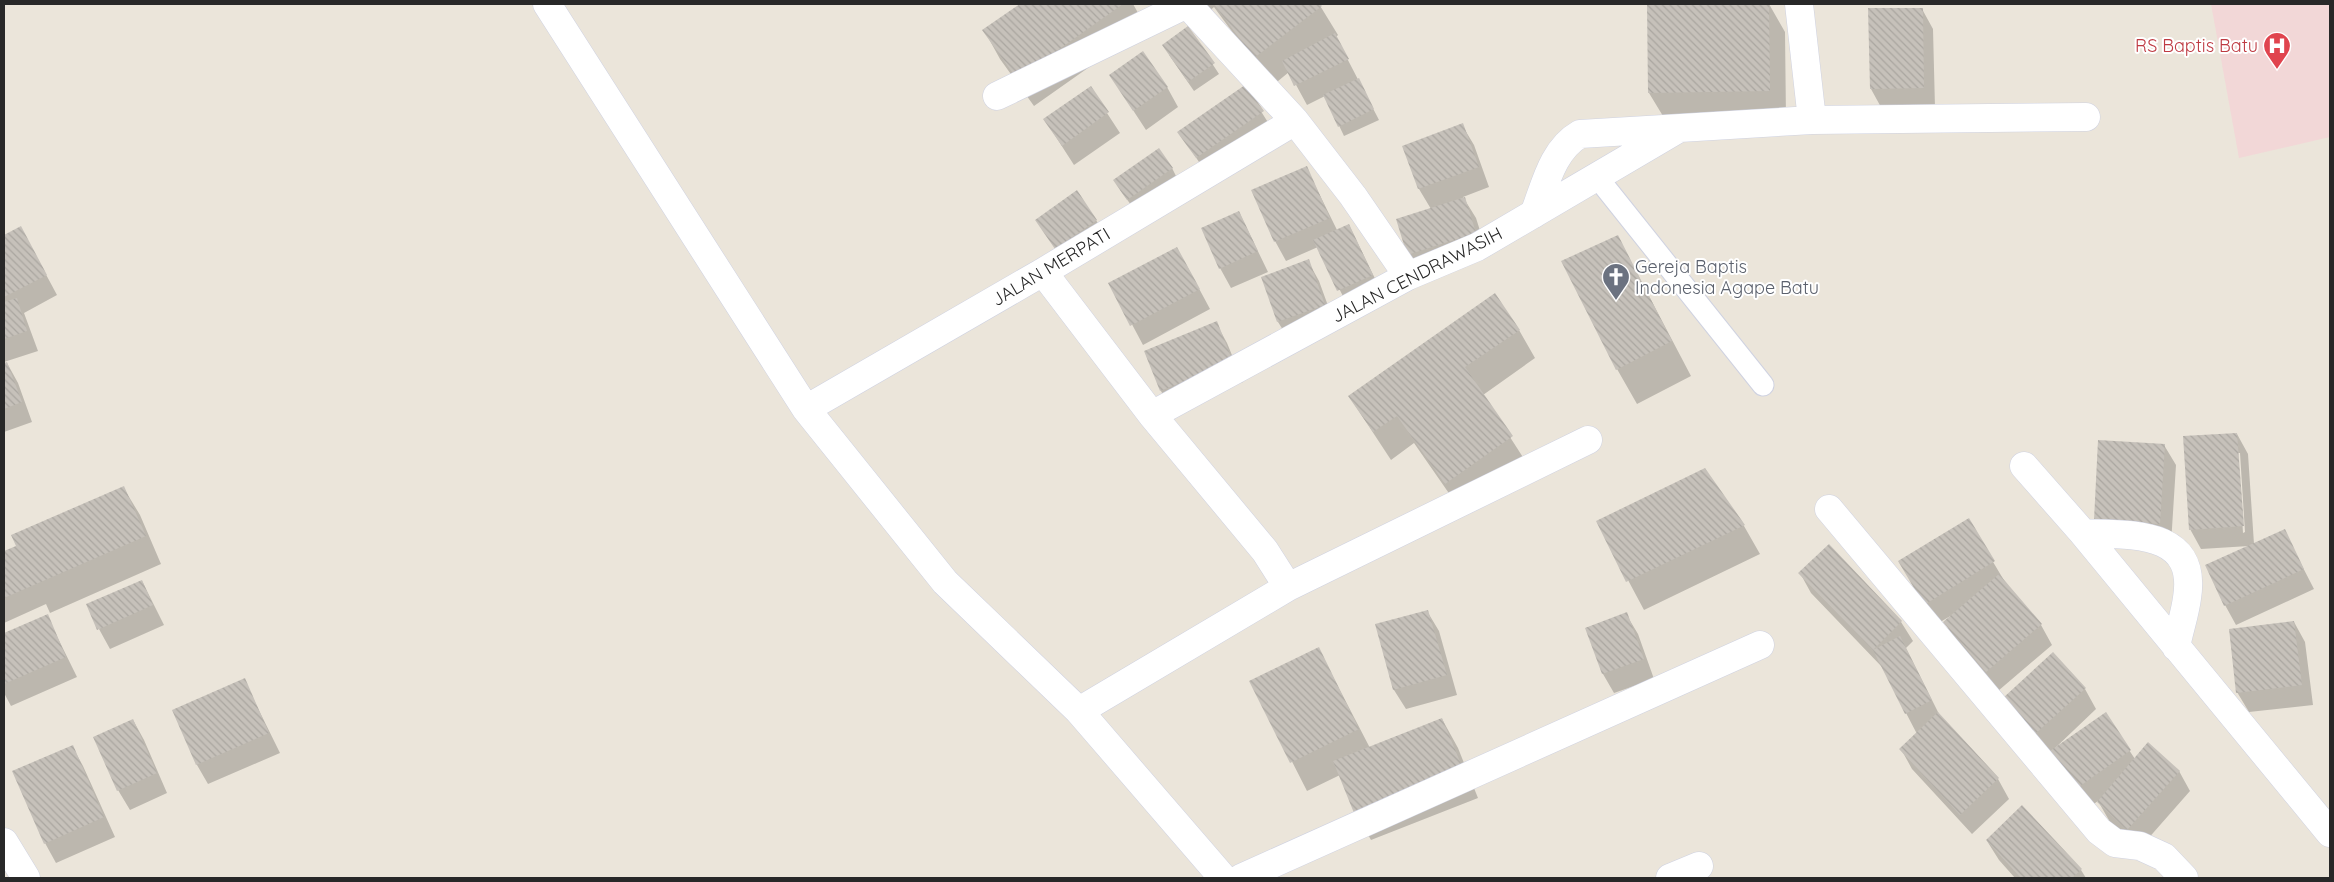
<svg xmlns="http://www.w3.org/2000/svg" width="2334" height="882" viewBox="0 0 2334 882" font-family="Quicksand,sans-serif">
  <defs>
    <pattern id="building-back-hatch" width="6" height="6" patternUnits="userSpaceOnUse" patternTransform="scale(1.25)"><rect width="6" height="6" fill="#c6c1ba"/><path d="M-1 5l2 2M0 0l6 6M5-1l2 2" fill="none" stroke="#aaa6a0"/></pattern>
  </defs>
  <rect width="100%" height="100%" fill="#ebe5da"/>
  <path fill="#f2d7d7" d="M2211,4H2330V137L2239,158Z"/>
  <path fill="#0003" fill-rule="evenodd" d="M1022,4H1133L1146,27L1034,106L1000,59L984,30Z
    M1197,4H1319L1338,35L1336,37L1379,120L1344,136L1325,96L1307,105L1289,72L1272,86L1214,7L1206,14Z
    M1769,4L1785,32L1786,119L1666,121L1649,93L1648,5Z
    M1922,9L1933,29L1935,108L1882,109L1871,89L1869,10Z
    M1188,27L1219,74L1194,91L1169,55Z
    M1110,75L1167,87L1178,107L1146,130Z
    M1245,86L1274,132L1209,177L1179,132Z
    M1090,87L1120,133L1074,165L1045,120Z
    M1462,125L1474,145L1489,187L1463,197L1476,218L1487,253L1419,275L1408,255L1431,209L1419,189L1404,146Z
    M1306,167L1337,230L1349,225L1383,295L1350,310L1318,247L1286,261L1275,241Z
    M1172,168L1177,178L1134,209L1120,190Z
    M1239,212L1268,272L1231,288L1220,268Z
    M1037,220H1096L1107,240L1068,268Z
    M21,228L57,295L24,313L38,351L4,362V237Z
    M1618,237L1691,376L1637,404L1617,369Z
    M1308,261L1319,281L1335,325L1290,341L1278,322L1262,278Z
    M1188,268L1210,309L1143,345L1110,283Z
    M1216,323L1227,343L1243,382L1172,411L1161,391L1145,352Z
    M1519,330L1535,358L1483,395L1528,465L1462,512L1414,443L1391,460L1349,396Z
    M7,363L18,383L32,422L4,432V364Z
    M2237,434L2248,454L2254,544L2284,531L2314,589L2236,625L2225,605L2249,546L2201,549L2190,529ZM2238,453H2240L2245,532L2243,533Z
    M2164,445L2176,465L2171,544L2107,540Z
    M1704,470L1744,526L1760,554L1644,610L1597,522Z
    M123,487L140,515L161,564L50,613L46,604L4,623V553Z
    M1968,520L2005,582L2041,625L2052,645L1998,691L1956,642L1945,623L1952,615L1937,624L1911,581Z
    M1800,573L1901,622L1913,641L1906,648L1940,716L1998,779L2009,799L1972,834L1912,769L1901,749L1917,734L1882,667L1811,593Z
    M142,581L164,625L110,649L99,629Z
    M1427,611L1439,631L1457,695L1406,709L1394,690L1376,625Z
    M1626,614L1638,634L1654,679L1614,693L1603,674L1586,628Z
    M47,616L77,677L11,706L4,693V634Z
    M2294,622L2305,642L2313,705L2249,712L2237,692Z
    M1318,648L1370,748L1442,719L1458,748L1478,798L1371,840L1355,812L1340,775L1307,791L1251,681Z
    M244,680L280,753L208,784L197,765L173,711Z
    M2085,689L2096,709L2052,751L2105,714L2135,759L2179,771L2190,791L2139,849L2110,822L2098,801L2085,810L2016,718Z
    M133,720L144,740L167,793L130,810L118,790Z
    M72,746L83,766L115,837L56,863L45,843Z
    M1987,841L2081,870L2086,878H2015L1999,860Z"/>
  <path fill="url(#building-back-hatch)" d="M1020,4H1123L1017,79L982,30Z
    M1214,4H1320L1322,6L1254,58Z
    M1647,4H1769L1770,91L1648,93Z
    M1868,8H1923L1924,88L1870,89Z
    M1188,26L1215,63L1188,82L1162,45Z
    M1335,33L1349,59L1294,86L1282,61Z
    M1143,51L1168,87L1133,111L1109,75Z
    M1359,78L1374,109L1338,127L1323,95Z
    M1245,85L1264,111L1196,158L1177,132Z
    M1091,86L1109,112L1062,146L1043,119Z
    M1463,123L1479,167L1418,189L1402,146Z
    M1159,148L1173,168L1127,200L1113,180Z
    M1307,166L1330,218L1274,242L1251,190Z
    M1077,190L1097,220L1055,249L1035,220Z
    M1465,197L1476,233L1407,255L1396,219Z
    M1239,211L1258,251L1219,269L1201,228Z
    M1349,224L1373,275L1337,291L1313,240Z
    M21,226L47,275L4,297V235Z
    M1618,235L1672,341L1616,370L1561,261Z
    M1177,247L1200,289L1130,326L1108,283Z
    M1309,259L1325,305L1277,322L1261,277Z
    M1495,293L1520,330L1465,367L1513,436L1445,484L1397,416L1373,432L1348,396Z
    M17,298L27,331L4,339V302Z
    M1217,321L1233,362L1160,391L1144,351Z
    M7,362L22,402L4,409V363Z
    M2237,433L2244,526L2189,530L2183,436Z
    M2098,440L2165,444L2160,524L2094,520Z
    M1705,468L1745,525L1626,582L1596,521Z
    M124,486L146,536L4,598V551L16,546L11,535Z
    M1969,518L1995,561L1924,605L1898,561Z
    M2285,529L2304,569L2224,606L2205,565Z
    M1829,544L1902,621L1873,650L1798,573Z
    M1999,574L2042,624L1986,672L1943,622Z
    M142,580L153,605L97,630L86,604Z
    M1428,610L1447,675L1393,690L1375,624Z
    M1627,612L1644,659L1602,674L1585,628Z
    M48,614L66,657L4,684V633Z
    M2294,621L2302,685L2236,693L2229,629Z
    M1900,636L1932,700L1905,714L1873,650Z
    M1319,647L1359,729L1290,763L1249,681Z
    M2053,652L2086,688L2035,734L2003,698Z
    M245,678L269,733L196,765L172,710Z
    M1938,712L1999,778L1960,815L1899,749Z
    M2106,712L2131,750L2073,791L2047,753Z
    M1442,718L1463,769L1354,813L1333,761Z
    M133,719L157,773L117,791L93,737Z
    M2148,742L2180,771L2127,830L2097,802Z
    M73,745L104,817L44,844L12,771Z
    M2022,805L2082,869L2072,878H2021L1986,840Z"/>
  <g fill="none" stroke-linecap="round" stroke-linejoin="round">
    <defs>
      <path id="lane" d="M1597,177L1763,385"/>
      <path id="street" d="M547,4L806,409L945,582L1079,711L1223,878
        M1187,4L1295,121L1353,196L1408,276
        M997,96L1187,4
        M1812,120L2086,117
        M1534,214C1545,186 1552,150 1580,134L1812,120L1799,4
        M1043,272L1152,415L1265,551L1288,587
        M806,409L1043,272L1295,121
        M1152,415L1408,276L1477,247L1678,129
        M2024,466L2083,533L2330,833
        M1829,509L2099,831L2115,843L2140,846L2164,857L2184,878
        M2083,533C2129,535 2198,529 2187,598C2185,614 2179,631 2176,647
        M1079,711L1288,587L1588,440
        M4,842L26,878
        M1241,878L1760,645
        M1670,878L1699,866"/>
    </defs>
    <use href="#lane" stroke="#cfd2e1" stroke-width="23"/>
    <use href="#street" stroke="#cfd2e1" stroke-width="29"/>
    <use href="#lane" stroke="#fff" stroke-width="21"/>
    <use href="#street" stroke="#fff" stroke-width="28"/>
  </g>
  <defs>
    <symbol id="hospital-pin" viewBox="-11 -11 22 30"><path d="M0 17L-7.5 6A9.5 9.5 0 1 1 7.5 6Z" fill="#e0444e" stroke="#fff"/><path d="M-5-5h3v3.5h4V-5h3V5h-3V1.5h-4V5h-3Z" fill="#fff"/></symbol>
    <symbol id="church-pin" viewBox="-11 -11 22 30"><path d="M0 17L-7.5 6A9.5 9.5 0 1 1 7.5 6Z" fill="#6b7280" stroke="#fff"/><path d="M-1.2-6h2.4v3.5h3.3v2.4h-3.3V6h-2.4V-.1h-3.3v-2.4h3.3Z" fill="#fff"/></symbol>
  </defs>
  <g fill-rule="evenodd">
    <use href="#hospital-pin" x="2261" y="30" width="32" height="43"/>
    <use href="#church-pin" x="1600" y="261" width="32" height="43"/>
  </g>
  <g text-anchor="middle" stroke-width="4" stroke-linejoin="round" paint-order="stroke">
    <g font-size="18" fill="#be3a42" stroke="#fff" text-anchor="end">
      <text x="2258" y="52">RS Baptis Batu</text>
    </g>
    <g font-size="18" fill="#282828" stroke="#fff">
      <text transform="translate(1051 267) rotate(-31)" y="6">JALAN MERPATI</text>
      <text transform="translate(1417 275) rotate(-27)" y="6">JALAN CENDRAWASIH</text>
    </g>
    <g font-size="18" fill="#5b616d" stroke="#fff" text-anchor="start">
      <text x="1635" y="273">Gereja Baptis<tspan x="1635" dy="21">Indonesia Agape Batu</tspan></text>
    </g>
  </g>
  <rect width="2334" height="882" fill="none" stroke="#282828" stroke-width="10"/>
</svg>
